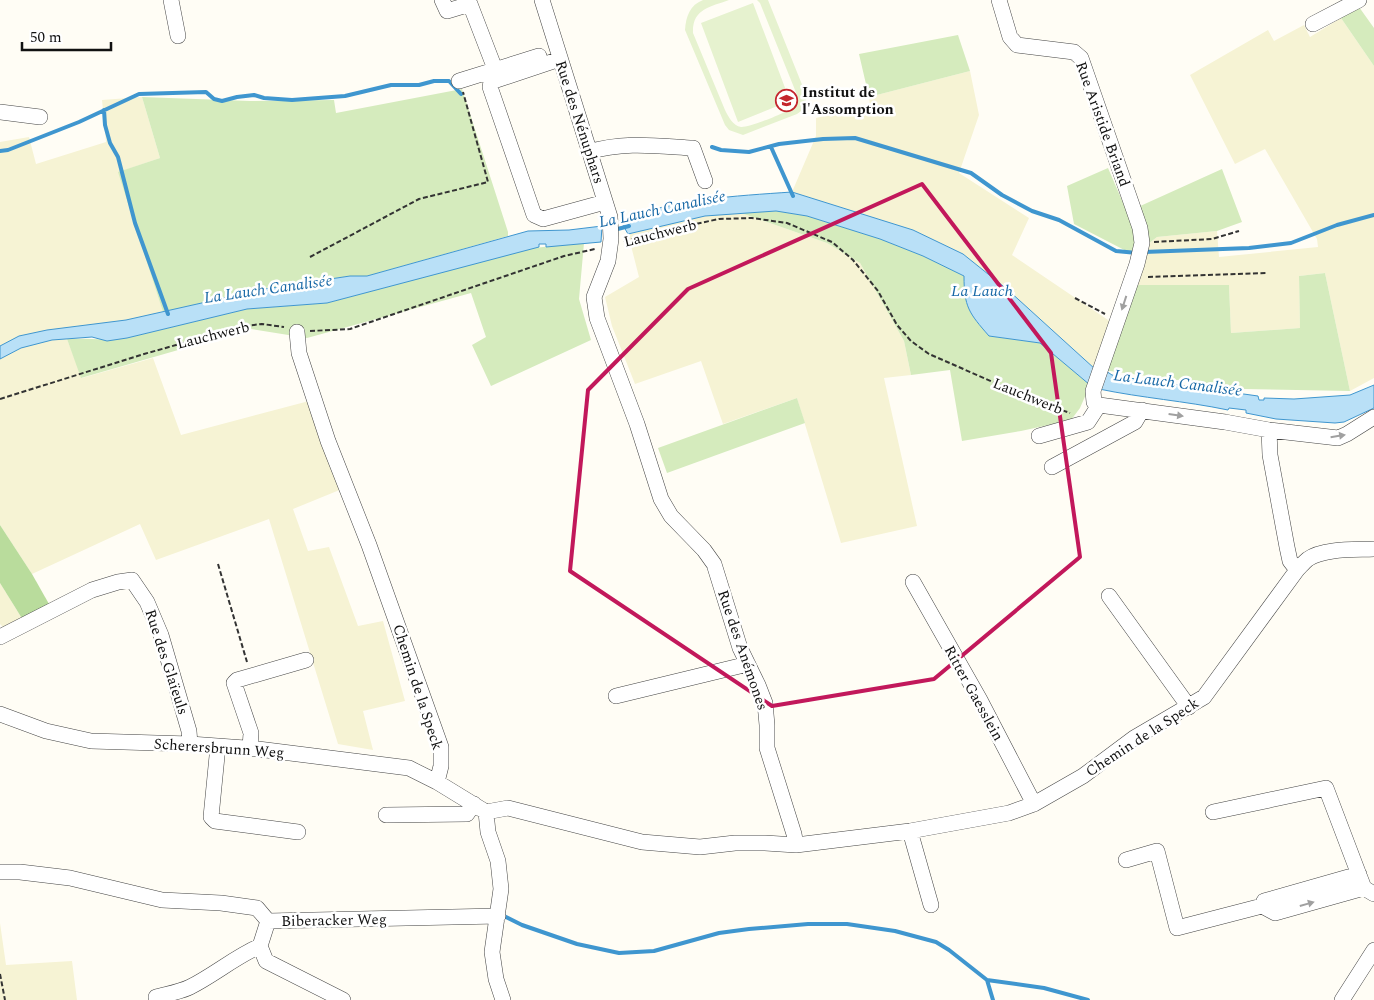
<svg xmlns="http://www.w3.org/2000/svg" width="1374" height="1000" viewBox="0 0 1374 1000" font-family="Spectral,serif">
  <rect width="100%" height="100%" fill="#fffdf5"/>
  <path fill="#f6f3d4" d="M1341,18L1374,66V378L1350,391L1325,273L1299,276L1300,328L1231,333L1229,285H1128L1134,255L1157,237L1217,231L1219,257L1318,247L1317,239L1265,149L1235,164L1190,75L1268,30L1274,41L1304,25L1310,37Z
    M970,71L979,115L959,173L1029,218L1012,255L1111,322L1095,369L1008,290L963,254L913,230L792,192L816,136V118L870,105L869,97Z
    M142,97L160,158L119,172L163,312L126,320L65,328L67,339L82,378L153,358L181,435L309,401L342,489L293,509L308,551L329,547L358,626L383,621L405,701L363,711L373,750L338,744L269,519L156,560L140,524L32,574L0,525V142L29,137L36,164L106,142L102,100Z
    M741,213L827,243L860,263L904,341L911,375L884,378L917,526L841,543L797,398L723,424L701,361L635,384L612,326L605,297L639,277L628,234L705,216Z
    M0,583L23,620L6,630L0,624Z
    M0,923L6,965L72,961L77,1000H0Z"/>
  <path fill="#d5ebbd" d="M1359,7L1374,28V66L1341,18Z
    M958,35L970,71L869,97L859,54Z
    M462,89L508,232V236L367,276H350L264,289L163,312L118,172L160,158L142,97L250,101L334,100L336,113Z
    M1108,168L1127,212L1222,169L1242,222L1217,231L1157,237L1134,255L1074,224L1067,186Z
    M776,211L807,216L880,239L923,256L964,276C964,307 969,313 989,336L1040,343L1090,385L1080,408L1071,420L1021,431L962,441L950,370L911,375L904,341L860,263L827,243L741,213Z
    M584,243L579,299L591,340L491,386L472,345L486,337L471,293L307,338L251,329L81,378L67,339C88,338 106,341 127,338L247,309L327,303L533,248Z
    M1325,273L1350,391L1245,389L1095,369L1128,285H1229L1231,333L1300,328L1299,276Z
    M797,398L805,423L667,473L658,448Z"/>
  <path fill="#b9dc9c" d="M0,525L32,574L49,604L23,620L0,583Z"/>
  <path fill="#e6f2cf" d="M703,0H729C710,7 692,9 693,33L725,110C728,116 733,126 741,127C748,128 789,112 793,107C796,103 796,99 797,95L760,3L757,0H768L805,92C808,102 805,109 797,114L743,135L729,130L725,125L685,30C686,16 690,5 703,0Z
    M753,3L790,101L738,122L701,23Z"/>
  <path fill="#b9e0f7" stroke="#3f96cf" d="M792,192L913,230L963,254L1008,290L1095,369L1090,385L1040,343L989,336C969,313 964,307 964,276L923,256L880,239L807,216L776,211L705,216L628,234L620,220C675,199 734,196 792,192Z
    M602,226L601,242L546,247V244H539V247L327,303L247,309L127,338L107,341L92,337L52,340L21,348L0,359V346L19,336L47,330L126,320L264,289L350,276H367L528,231L569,230Z
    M1106,371L1112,375L1129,378L1258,396L1259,400H1264V398L1294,399L1350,395L1374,385V408L1344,422L1335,423L1276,419L1246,413V410L1229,408L1228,410C1185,401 1142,398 1099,389Z"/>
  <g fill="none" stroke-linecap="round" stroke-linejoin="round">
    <path stroke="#3f96cf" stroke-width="4" d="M104,110L105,125L110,143L118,157L135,223L168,314
      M712,147L721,150L749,152L779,144L823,139L855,138L971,173L1002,195L1032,211L1059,220L1116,251L1137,253
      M771,147L793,196
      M0,151L8,150L79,122L139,94L206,92L214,99L222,101L237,97L254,95L264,98L292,100L345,96L391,85H419L434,81H449L461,94
      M614,230L629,226
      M1144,252L1249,248L1291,243L1337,225L1374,215
      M504,916L522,925L577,944L619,953L654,951L719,933L749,929L808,924H847L895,931L936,942L949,950L987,980L1044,988L1088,1000
      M987,980L993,1000"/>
    <defs>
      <path id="minor" d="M171,0L178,36
        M442,0L447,11L470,4L495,69
        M542,0L610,217L611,239L608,261L594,297L597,318L637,424L661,499L671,516L704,550L714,564L740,648L758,685L765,703L767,725V748L794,834L796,845
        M999,0L1010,37L1017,45L1074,52L1081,58L1140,228L1142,243L1137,264L1093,391L1094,402L1099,405L1225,422L1269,430L1338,438L1347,434L1374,417
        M1313,24L1359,0
        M560,59L491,82L490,87L534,215L543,219L605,202
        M459,81L539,56
        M0,112L40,117
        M589,152C623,141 658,146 693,148L705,181
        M297,332L299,353L328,441L369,545L441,747V766L437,782
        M1269,430L1270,455L1287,547L1290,561L1297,570
        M1039,436L1088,422L1099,405
        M1052,467L1135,422L1142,410
        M913,582L980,700L1034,804
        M1109,596L1189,707
        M0,637L92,590L118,582L132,580L147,602L161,635L189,731L190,744
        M616,696L748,664
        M0,714L46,731L91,741L190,744L258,749L409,768L437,782L486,812L508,808L642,842L700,847L735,843H765L796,845L910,831L1009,813L1034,804L1083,776L1134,738L1204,697L1297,570C1301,566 1304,562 1308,559C1324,548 1356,550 1374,549
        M218,746L211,817L215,821L298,832
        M250,748L251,733L234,683L237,680L306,660
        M486,812L488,832L498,861L501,889L492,952L496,979L503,1000
        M1213,812L1326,788L1364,888L1374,894
        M386,815L467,814L474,804
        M910,831L931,905
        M1126,860L1157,851L1177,928L1262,906L1264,901L1359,874
        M0,872H20L70,878L162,900L221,903L257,908L268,921L498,916
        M1262,906L1275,913L1364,888
        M268,921L260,946L266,961L343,1000
        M156,997C167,994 180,992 190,987C214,975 235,957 260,946
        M1342,1000L1374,950"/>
    </defs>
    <use href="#minor" stroke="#444" stroke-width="16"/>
    <path stroke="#333" stroke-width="2" stroke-dasharray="5 2.5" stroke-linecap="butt" d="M624,242L648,234L719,219L752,218L787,223L832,242L853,260L878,291L897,325L911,341L929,354L1041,403L1070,413
      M1154,242L1212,239L1239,231
      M310,257L419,199L488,182L463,92
      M1148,277L1267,273
      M1075,298L1105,314
      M310,331L350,329L564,256L595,249
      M0,399L144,354L244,326L262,324L284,327
      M218,564L247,662
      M0,974L5,1000"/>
    <use href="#minor" stroke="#fff" stroke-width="15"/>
  </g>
  <defs><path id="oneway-solid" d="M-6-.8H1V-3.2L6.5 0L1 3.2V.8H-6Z" transform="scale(1.25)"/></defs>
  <g fill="#a0a0a0">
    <use href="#oneway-solid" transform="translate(1124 303) rotate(108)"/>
    <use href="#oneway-solid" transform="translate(1176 415) rotate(8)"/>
    <use href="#oneway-solid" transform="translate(1338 436) rotate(-9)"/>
    <use href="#oneway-solid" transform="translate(1307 904) rotate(-16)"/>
  </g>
  <path fill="none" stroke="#c2185b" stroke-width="4" stroke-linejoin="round" d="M922,184L1051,353L1080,557L934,679L772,706L570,571L588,390L688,289Z"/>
  <defs>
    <symbol id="school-ring" viewBox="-11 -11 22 22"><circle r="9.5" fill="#fff" stroke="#c4262e" stroke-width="1.5"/><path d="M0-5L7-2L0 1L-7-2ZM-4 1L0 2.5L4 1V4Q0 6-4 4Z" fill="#c4262e"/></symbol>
  </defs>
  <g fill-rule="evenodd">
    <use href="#school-ring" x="774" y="88" width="25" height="25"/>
  </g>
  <g text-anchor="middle" stroke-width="5" stroke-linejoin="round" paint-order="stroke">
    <g font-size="15" font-weight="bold" fill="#111" stroke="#fff" text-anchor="start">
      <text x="802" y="97">Institut de<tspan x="802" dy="17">l'Assomption</tspan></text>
    </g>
    <g font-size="15" fill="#111" stroke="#fff">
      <text transform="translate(580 122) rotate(72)" y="5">Rue des Nénuphars</text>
      <text transform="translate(1103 124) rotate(70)" y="5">Rue Aristide Briand</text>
      <text transform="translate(660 233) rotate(-14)" y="5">Lauchwerb</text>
      <text transform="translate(213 335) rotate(-14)" y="5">Lauchwerb</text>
      <text transform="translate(1028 396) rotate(22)" y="5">Lauchwerb</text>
      <text transform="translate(743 650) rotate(71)" y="5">Rue des Anémones</text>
      <text transform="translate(167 662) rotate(72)" y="5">Rue des Glaïeuls</text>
      <text transform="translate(418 687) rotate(72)" y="5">Chemin de la Speck</text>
      <text transform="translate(974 693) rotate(61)" y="5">Ritter Gaesslein</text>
      <text transform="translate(1142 737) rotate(-33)" y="5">Chemin de la Speck</text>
      <text transform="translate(219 748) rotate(4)" y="5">Scherersbrunn Weg</text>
      <text transform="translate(334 920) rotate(-1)" y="5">Biberacker Weg</text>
    </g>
    <g font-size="16" font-style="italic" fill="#1768a6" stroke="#fff">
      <text transform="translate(662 208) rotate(-12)" y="6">La Lauch Canalisée</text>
      <text transform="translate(268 288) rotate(-8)" y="6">La Lauch Canalisée</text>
      <text x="982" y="296">La Lauch</text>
      <text transform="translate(1178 382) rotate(7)" y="6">La Lauch Canalisée</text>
    </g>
  </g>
  <path d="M22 42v8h89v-8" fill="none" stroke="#111111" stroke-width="2.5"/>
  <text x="30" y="42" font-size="15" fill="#111111" stroke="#ffffff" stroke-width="4" paint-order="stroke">50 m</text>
</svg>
